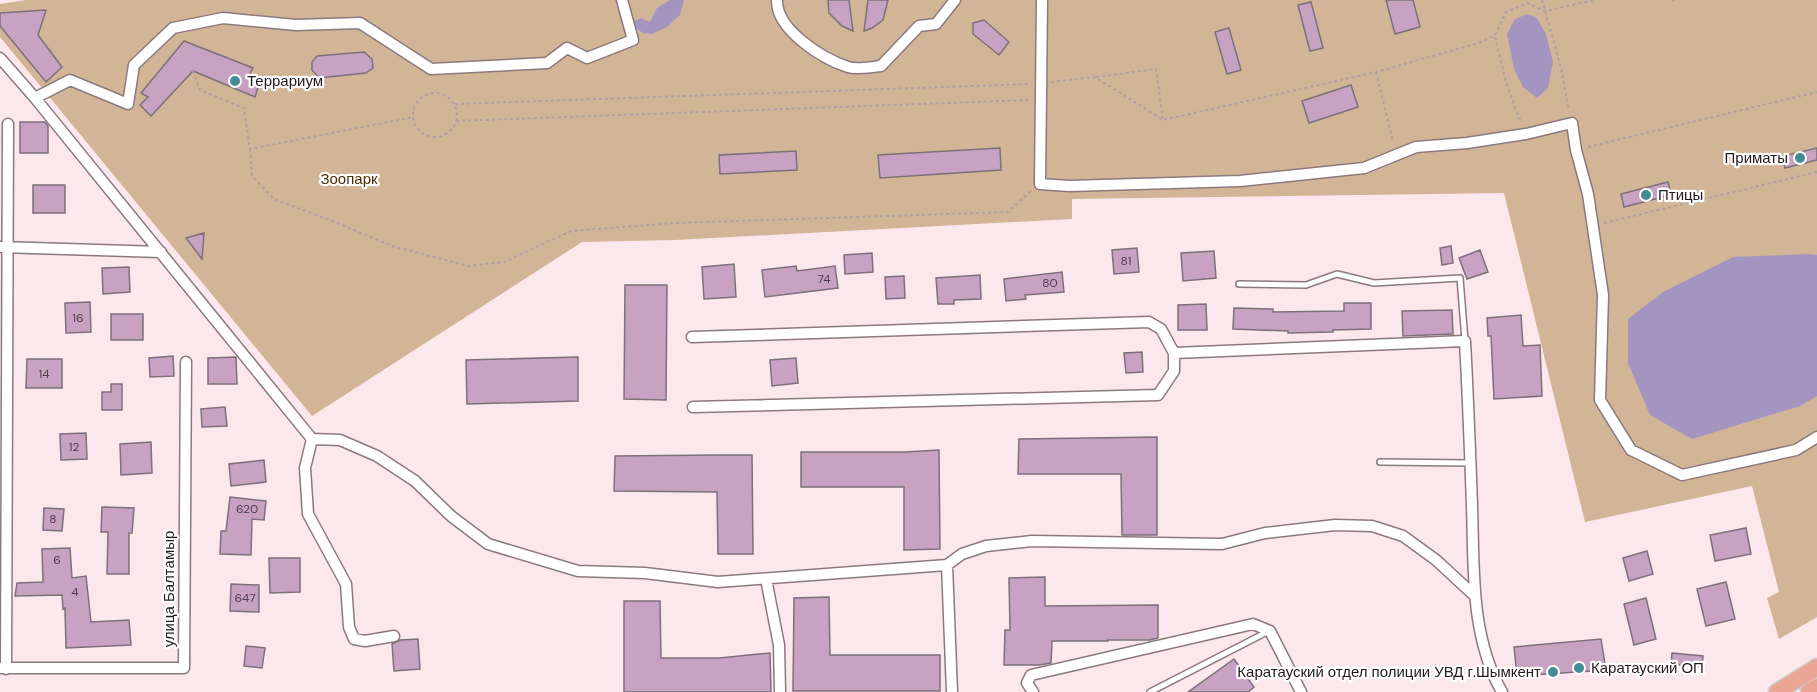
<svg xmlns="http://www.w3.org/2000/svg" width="1817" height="692" viewBox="0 0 1817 692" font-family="'DM Sans',sans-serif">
  <rect width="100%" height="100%" fill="#fce8ec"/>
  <path fill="#d2b496" d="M26,0H1817V617L1779,639L1767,598L1779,592L1752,486L1585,522L1504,193L1072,199V219L675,240L582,242L312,416L0,37V4Z"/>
  <path fill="#a395bf" d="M670,0H684L680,15L667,27L652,34L643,33L630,24L641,18L650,22L657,8Z
    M1527,14L1536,17L1546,34L1553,62L1548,88L1537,98L1523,87L1514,69L1507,34L1515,19Z
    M1809,254L1817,255V396L1800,406L1692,439L1650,415L1628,363V319L1663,292L1733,257Z"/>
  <path fill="#c8a2c2" stroke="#7c707a" stroke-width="1.5" d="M828,0H849L853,31L842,26L829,13Z
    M868,0H888L883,20L872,28L864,31Z
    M1386,0H1413L1420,27L1395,34Z
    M1311,2L1323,48L1310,51L1298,5Z
    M46,10L38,35L62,67L46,82L0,26V13Z
    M984,20L1009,42L999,55L973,34V23Z
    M1229,28L1241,70L1227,74L1215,32Z
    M184,41L253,68L248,77L259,84L255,97L193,71L151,116L140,105L148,97L141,93Z
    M364,52L372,59L373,68L366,73L319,78L312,70V62L317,56Z
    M1351,85L1358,107L1309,123L1302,101Z
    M20,122H45L48,126V153H20Z
    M1000,148L1001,170L880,178L878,155Z
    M1817,148V160L1785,168L1783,156Z
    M796,151L797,170L720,174L719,155Z
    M1668,182L1671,195L1624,207L1621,194Z
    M33,185H65V213H33Z
    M204,233L202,259L186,238Z
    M1451,246L1453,263L1442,265L1440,248Z
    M1137,248L1139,272L1114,274L1112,250Z
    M1480,250L1488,272L1467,279L1459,258Z
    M1214,251L1216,278L1183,281L1181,253Z
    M872,253L873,272L845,274L844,255Z
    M734,264L736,297L704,299L702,267Z
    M796,266L797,271L835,266L838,288L765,297L762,270Z
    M129,267L130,292L103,294L102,268Z
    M1062,272L1064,292L1025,295L1026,299L1006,301L1004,279Z
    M980,275L981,299L954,300V304H938L936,278Z
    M904,276L905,298L886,299L885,277Z
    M625,285H667L666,400L624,399Z
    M90,302L91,332L66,333L65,303Z
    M1344,303H1371V329L1333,330V332L1288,333V331L1233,329L1234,308L1273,309V312L1344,311Z
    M1206,304L1207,330H1178V305Z
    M1452,310L1453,334L1403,336L1402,311Z
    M111,314H143V340H111Z
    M1521,315L1523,346L1540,345L1542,396L1494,399L1491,336H1488L1487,318Z
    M1142,352L1143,372L1126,373L1124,353Z
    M173,356L174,376L150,377L149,358Z
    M236,357L237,384H208V358Z
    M578,357V401L467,404L466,360Z
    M796,358L798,383L772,386L770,360Z
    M27,359H62V388H26Z
    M111,384H122V410H102V392H111Z
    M225,407L227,426L202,427L201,409Z
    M86,433L87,459L61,460L60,434Z
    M1157,437V535H1122L1121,474H1018L1019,439Z
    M151,442L152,473L121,475L120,444Z
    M939,450L940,549L904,550V487H801V452H904Z
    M717,455H752L753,554H718L717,492L614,491L615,456Z
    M264,460L266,482L231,486L229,464Z
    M230,497L266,501L264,520L252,519L251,555L220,554L221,531H226Z
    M102,507L134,508L132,533H129V574H107L108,532H101Z
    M44,508L64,509L62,531L43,530Z
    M1746,528L1751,554L1715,561L1710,535Z
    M70,548L72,578L86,576L91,622L129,620L131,645L66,648L65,608L63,609L62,595L15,596L17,583L43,582L42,549Z
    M1647,551L1653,574L1629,581L1623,558Z
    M269,558H300V592L270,593Z
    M1045,577V606L1158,605V638L1150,640H1108V641H1052L1051,663L1039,665H1004L1005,630H1010L1009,578Z
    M1726,582L1735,619L1706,626L1697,589Z
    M231,584L259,585V612L230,611Z
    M829,597L830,655H940V691H793L794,598Z
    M1646,598L1656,639L1634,645L1624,604Z
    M624,601H660L661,658H719L770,653L771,692H624Z
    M418,639L420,669L394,671L392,644L400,640Z
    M1601,639L1606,670L1517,676L1514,647Z
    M246,646L265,648L262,668L244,666Z
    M1672,653L1703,656L1702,667L1671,664Z
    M1234,659L1254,687L1248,692H1188Z"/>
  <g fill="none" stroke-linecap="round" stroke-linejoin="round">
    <defs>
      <path id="service" d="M1239,284L1306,285L1337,274L1374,283L1460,278L1465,341
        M1380,462L1470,463
        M1150,692L1269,631"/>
      <path id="minor" d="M777,0C776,30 823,59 848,67C857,70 871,67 881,66L919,26L936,24L955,0
        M1042,0L1040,184L1069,186L1240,181L1364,168L1416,147L1467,143L1526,134L1572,123L1576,150L1588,194L1603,295L1600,400L1631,450L1682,475L1796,450L1817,437
        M0,58L35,98L312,439L340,440L377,456L415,481L451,516L488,544L578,571L645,573L718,582L947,565L962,554L986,546L1032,541L1222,544L1265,533L1335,525L1372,526L1403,536L1436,560L1475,596
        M35,98L70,80L128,104L134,65L173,28L223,18L296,25L360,23L431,69L547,63L567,48L587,58L633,40L622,0
        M0,247L161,252
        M692,337L1149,322L1161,329L1174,353V371L1158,395L693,407
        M1174,353L1465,341C1468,395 1470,450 1472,505C1474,567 1470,636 1502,692
        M312,439L305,468L308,514L346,584L349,627L354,639L365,641L394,636
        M947,565L952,692
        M766,579L779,645L780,692
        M0,668H184L186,362
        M6,669L8,124
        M1033,692L1027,683L1031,675L1253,624L1270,631L1301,692"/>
      <path id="primary" d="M1777,692L1817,667
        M1809,692L1817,687"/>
    </defs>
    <use href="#service" stroke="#8b797d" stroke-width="8"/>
    <use href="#minor" stroke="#8b797d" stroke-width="13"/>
    <use href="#primary" stroke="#cecdcd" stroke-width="19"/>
    <path stroke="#afa0a3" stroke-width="2" stroke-dasharray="3 3" stroke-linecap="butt" d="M1542,0L1561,68L1569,111
      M1672,0H1674
      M1495,37L1506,82L1521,123
      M193,71L200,90L244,108L250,149L414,117
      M1376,72L1393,142
      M1096,77L1156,69L1163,120
      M1051,82L1095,77L1163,120L1376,72L1479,43L1495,35L1506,12L1527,3L1545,11L1595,0
      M413 115a22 22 0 1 1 44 0a22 22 0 1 1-44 0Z
      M455,104L1031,84
      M456,121L1029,100
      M1588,147L1817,92
      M250,149L252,176L274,199L335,222L392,246L468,266L504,262L571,231L675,223L1008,212L1031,191
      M1604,223L1817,172"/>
    <use href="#service" stroke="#fff" stroke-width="5"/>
    <use href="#minor" stroke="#fff" stroke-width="10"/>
    <use href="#primary" stroke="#eba594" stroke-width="16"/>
  </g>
  <g fill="#448b93" stroke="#fff" stroke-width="2">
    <circle cx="235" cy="81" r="6"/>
    <circle cx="1800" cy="158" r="6"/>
    <circle cx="1646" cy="195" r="6"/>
    <circle cx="1579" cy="668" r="6"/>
    <circle cx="1553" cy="672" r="6"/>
  </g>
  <g text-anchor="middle" stroke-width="4.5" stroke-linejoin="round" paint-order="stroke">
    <g font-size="12" fill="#4c3d46">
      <text x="1126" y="265">81</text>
      <text x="824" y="283">74</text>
      <text x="1050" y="287">80</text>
      <text x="78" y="322">16</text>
      <text x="44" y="378">14</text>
      <text x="74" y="451">12</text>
      <text x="247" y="513">620</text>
      <text x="53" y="523">8</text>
      <text x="57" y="564">6</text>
      <text x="75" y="596">4</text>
      <text x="245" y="602">647</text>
    </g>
    <g font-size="15" fill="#221b1d" stroke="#fff" text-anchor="start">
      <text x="247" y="86">Террариум</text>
      <text x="1788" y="163" text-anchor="end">Приматы</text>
      <text x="1658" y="200">Птицы</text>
      <text x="1591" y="673">Каратауский ОП</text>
      <text x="1541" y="677" text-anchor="end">Каратауский отдел полиции УВД г.Шымкент</text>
    </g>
    <g font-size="15" fill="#4d2b00" stroke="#fff">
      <text x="349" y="184">Зоопарк</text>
    </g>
    <g font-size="15" fill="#221b1d" stroke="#fff">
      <text transform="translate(169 589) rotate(-90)" y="5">улица Балтамыр</text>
    </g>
  </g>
</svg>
